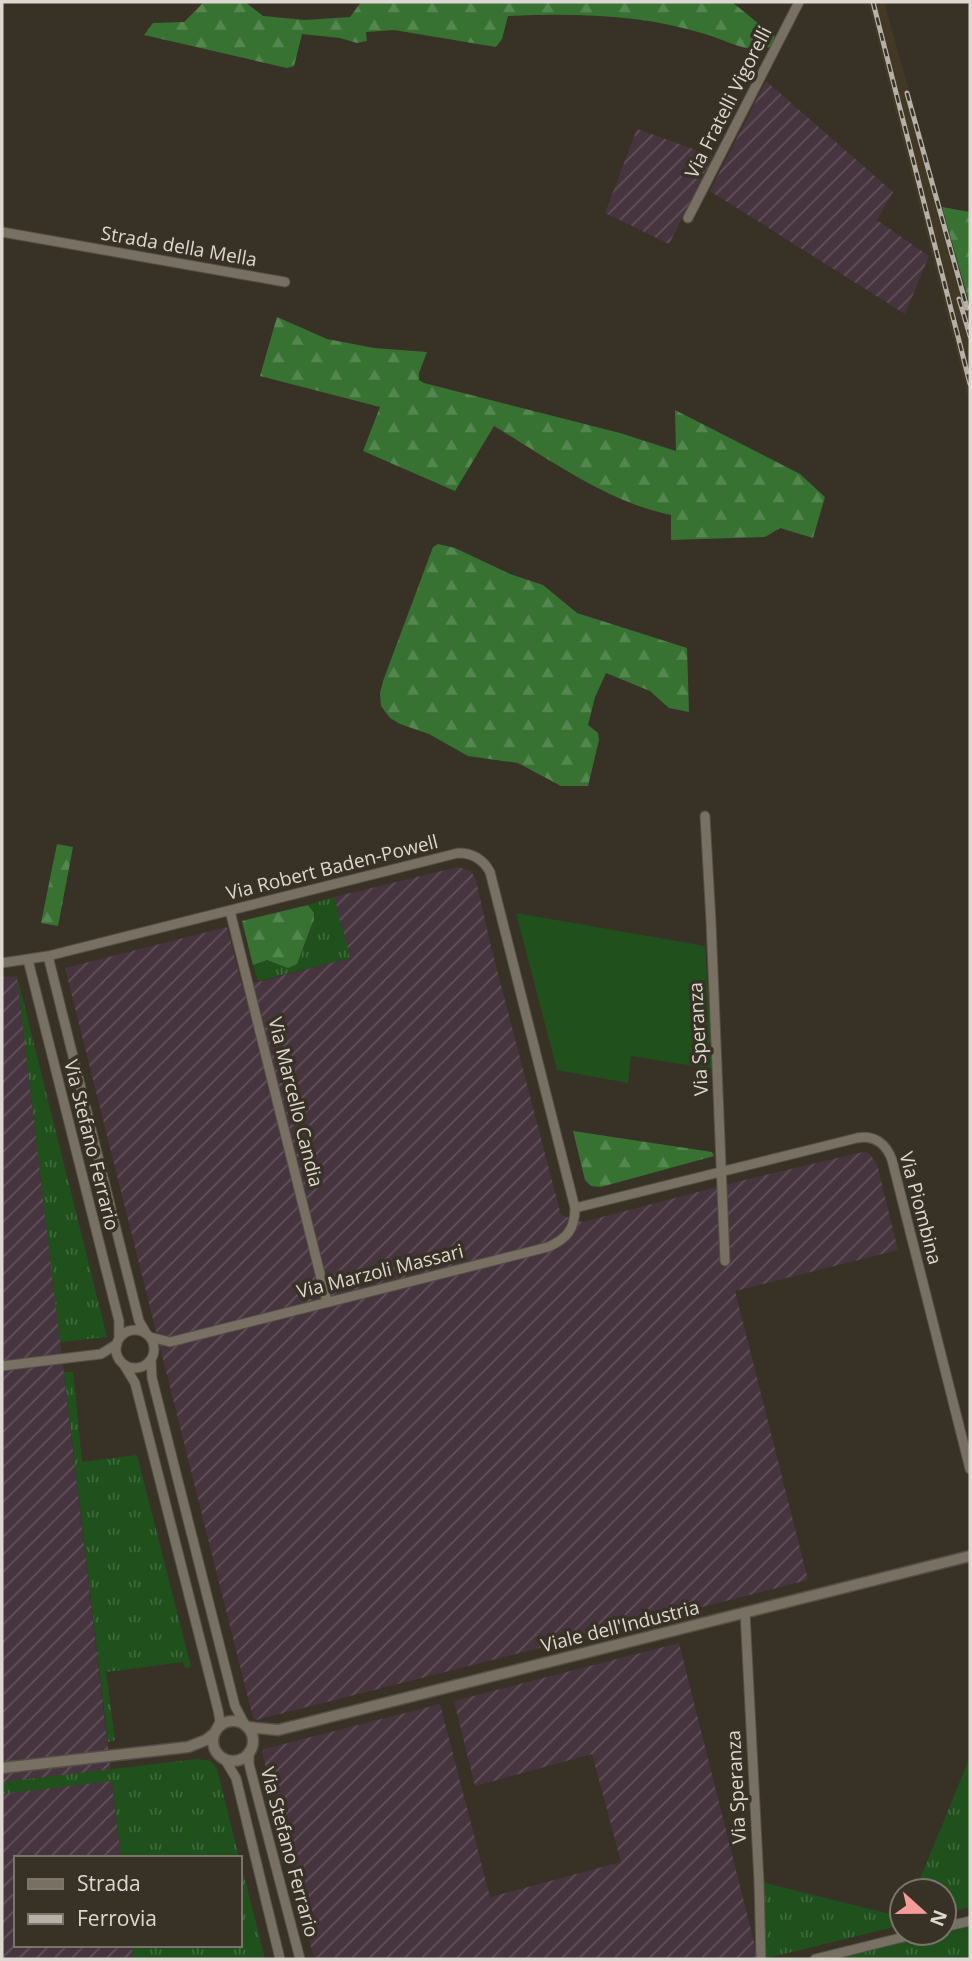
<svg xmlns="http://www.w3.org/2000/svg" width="972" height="1961" viewBox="0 0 972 1961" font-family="'Open Sans',sans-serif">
  <defs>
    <pattern id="industrial-furrows" width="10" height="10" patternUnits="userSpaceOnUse" patternTransform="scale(1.75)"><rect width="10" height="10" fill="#46343f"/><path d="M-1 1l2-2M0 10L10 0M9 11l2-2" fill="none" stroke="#60515a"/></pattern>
    <pattern id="grass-tufts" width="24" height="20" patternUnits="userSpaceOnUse" patternTransform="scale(1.75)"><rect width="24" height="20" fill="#20511d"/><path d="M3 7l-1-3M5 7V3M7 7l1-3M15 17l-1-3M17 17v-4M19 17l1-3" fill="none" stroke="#40693d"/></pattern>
    <pattern id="forest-firs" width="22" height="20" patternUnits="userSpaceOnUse" patternTransform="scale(1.75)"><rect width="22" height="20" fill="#377232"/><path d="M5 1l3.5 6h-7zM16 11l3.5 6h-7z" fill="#54864f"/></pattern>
  </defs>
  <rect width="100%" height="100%" fill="#383226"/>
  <path fill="#413826" d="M868,2H884L970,306V405Z"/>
  <path fill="url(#industrial-furrows)" d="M766,81L893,192L877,220L929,256L905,314L710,191Z
    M637,129L713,156L669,244L605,213Z
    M458,867L471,871L476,880L490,943L561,1215L583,1222L736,1182L863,1152L869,1153L877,1164L898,1250L735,1291L808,1580L256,1720L253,1718L65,968L227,927L242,986L350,958L334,897Z
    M17,976L121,1858H16V1945H132L133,1959H2V977Z
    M679,1643L758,1958L314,1959L262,1752L264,1749L440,1704L490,1897L621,1862L592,1754L475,1786L454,1701Z"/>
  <path fill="url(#grass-tufts)" d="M334,897L350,958L258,981L253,965H257L262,960L277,962L302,953C306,938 320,917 308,905Z
    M17,976L107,1337L60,1342Z
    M64,1372H73L82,1462L137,1455L191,1667L185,1668L183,1662L106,1672L115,1740L108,1742Z
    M970,1757V1907L944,1914V1891H915Z
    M198,1759L211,1761L217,1769L239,1858H121L112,1781L2,1794V1782Z
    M240,1860L265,1959H133L132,1945H240Z
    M761,1882L902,1917V1925L763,1959Z
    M970,1925V1959H836Z"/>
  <path fill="url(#forest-firs)" d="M204,2H245L263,16L305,20L350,17L361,2H732L775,37L772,46C751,56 726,40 705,34C641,14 574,13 508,16L502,39L496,47L394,30L366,32L367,41L357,43L340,38L302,34L294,66L287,68L144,35L153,23L184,22Z
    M942,207L970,212V306L967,295Z
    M277,317L327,339L374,348L427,352L419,373V380L424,383L620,433L676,451L675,410L800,474L825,497L813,538L780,528L765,537L671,540V515C605,501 551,460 494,426L455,491L363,451L380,407L260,376Z
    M438,544L455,548L510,574L543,585L577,613L687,648L689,712L669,708L650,691L606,673L595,697L588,725L598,733L599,740L588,786H561L518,763L468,756L429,734L400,724L390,718L381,706L380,693L383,681L433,547Z
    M57,844L73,847L58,926L41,923Z
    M308,905L314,913V919L297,964L288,968L267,960L253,965L242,921Z
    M573,1131L712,1152L714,1156L601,1187L591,1186L585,1180Z"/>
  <path fill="#20511d" d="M516,913L705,946L711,1043L707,1046L708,1053L712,1058L713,1069L631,1056L628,1083L557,1070Z"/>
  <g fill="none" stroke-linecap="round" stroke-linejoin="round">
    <defs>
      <path id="minor" d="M688,218L799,2
        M2,232L285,282
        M705,816L711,922L725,1261
        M230,911L327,1302
        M48,956L139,1321L146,1333
        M28,960L119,1321V1338
        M2,963L48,956L458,853C473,853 483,859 490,872L575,1208C575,1230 566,1239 548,1247L170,1342L150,1337
        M575,1208L857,1138C874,1135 886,1143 892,1160L970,1469
        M116 1349a19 19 0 1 1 38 0a19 19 0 1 1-38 0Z
        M151,1360L152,1378L235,1706L245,1725
        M124,1365L135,1383L218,1710L220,1721L216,1730
        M2,1366L101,1354L117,1344
        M745,1612L759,1882L761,1959
        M249,1752V1764L300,1959
        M224,1758L236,1778L280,1959
        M944,1927L970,1921
        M815,1959L920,1933"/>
      <path id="tertiary" d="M213 1741a20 20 0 1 1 40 0a20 20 0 1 1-40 0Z
        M247,1727L278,1730L970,1556
        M2,1768L188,1747L206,1740L215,1733"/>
    </defs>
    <use href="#minor" stroke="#544f46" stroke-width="11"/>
    <use href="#tertiary" stroke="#544f46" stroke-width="13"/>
    <use href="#minor" stroke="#777063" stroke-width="9"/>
    <use href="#tertiary" stroke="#777063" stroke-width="10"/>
    <defs>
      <path id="rail" d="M873,2L970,384
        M907,93L967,308
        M959,299L970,336"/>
    </defs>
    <use href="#rail" stroke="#b5b1a8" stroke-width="5"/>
    <use href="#rail" stroke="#383226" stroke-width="2.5" stroke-dasharray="8" stroke-linecap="butt"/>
  </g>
  <g text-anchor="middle" stroke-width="7" stroke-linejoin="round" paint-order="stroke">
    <g font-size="19" fill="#ddd9d2" stroke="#383226">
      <text transform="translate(728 102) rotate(-63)" y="7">Via Fratelli Vigorelli</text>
      <text transform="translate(179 246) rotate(10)" y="7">Strada della Mella</text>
      <text transform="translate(332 867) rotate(-14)" y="7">Via Robert Baden-Powell</text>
      <text transform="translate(698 1039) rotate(-93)" y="7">Via Speranza</text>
      <text transform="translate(296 1102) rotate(76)" y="7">Via Marcello Candia</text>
      <text transform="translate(92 1145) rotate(76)" y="7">Via Stefano Ferrario</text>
      <text transform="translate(921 1208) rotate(75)" y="7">Via Piombina</text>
      <text transform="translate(380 1271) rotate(-14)" y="7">Via Marzoli Massari</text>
      <text transform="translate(620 1626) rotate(-14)" y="7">Viale dell'Industria</text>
      <text transform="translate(736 1787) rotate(-93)" y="7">Via Speranza</text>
      <text transform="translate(290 1852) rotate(75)" y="7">Via Stefano Ferrario</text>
    </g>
  </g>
  <rect width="972" height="1961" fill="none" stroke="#ddd9d2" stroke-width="7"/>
  <rect x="14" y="1856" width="228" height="91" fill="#383226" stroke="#7a756b" stroke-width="2"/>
  <rect x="28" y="1879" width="35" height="10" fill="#777063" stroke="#7a756b" stroke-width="2"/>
  <text x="77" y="1891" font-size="21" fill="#ddd9d2">Strada</text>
  <rect x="28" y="1914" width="35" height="10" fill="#b5b1a8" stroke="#7a756b" stroke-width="2"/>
  <text x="77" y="1926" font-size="21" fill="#ddd9d2">Ferrovia</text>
  <g transform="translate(923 1912) rotate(111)"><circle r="33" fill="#383226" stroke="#7a756b" stroke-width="2"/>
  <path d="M0-5L12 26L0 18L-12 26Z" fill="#f59b9b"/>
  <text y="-10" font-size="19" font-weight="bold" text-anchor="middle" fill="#ddd9d2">N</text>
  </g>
</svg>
